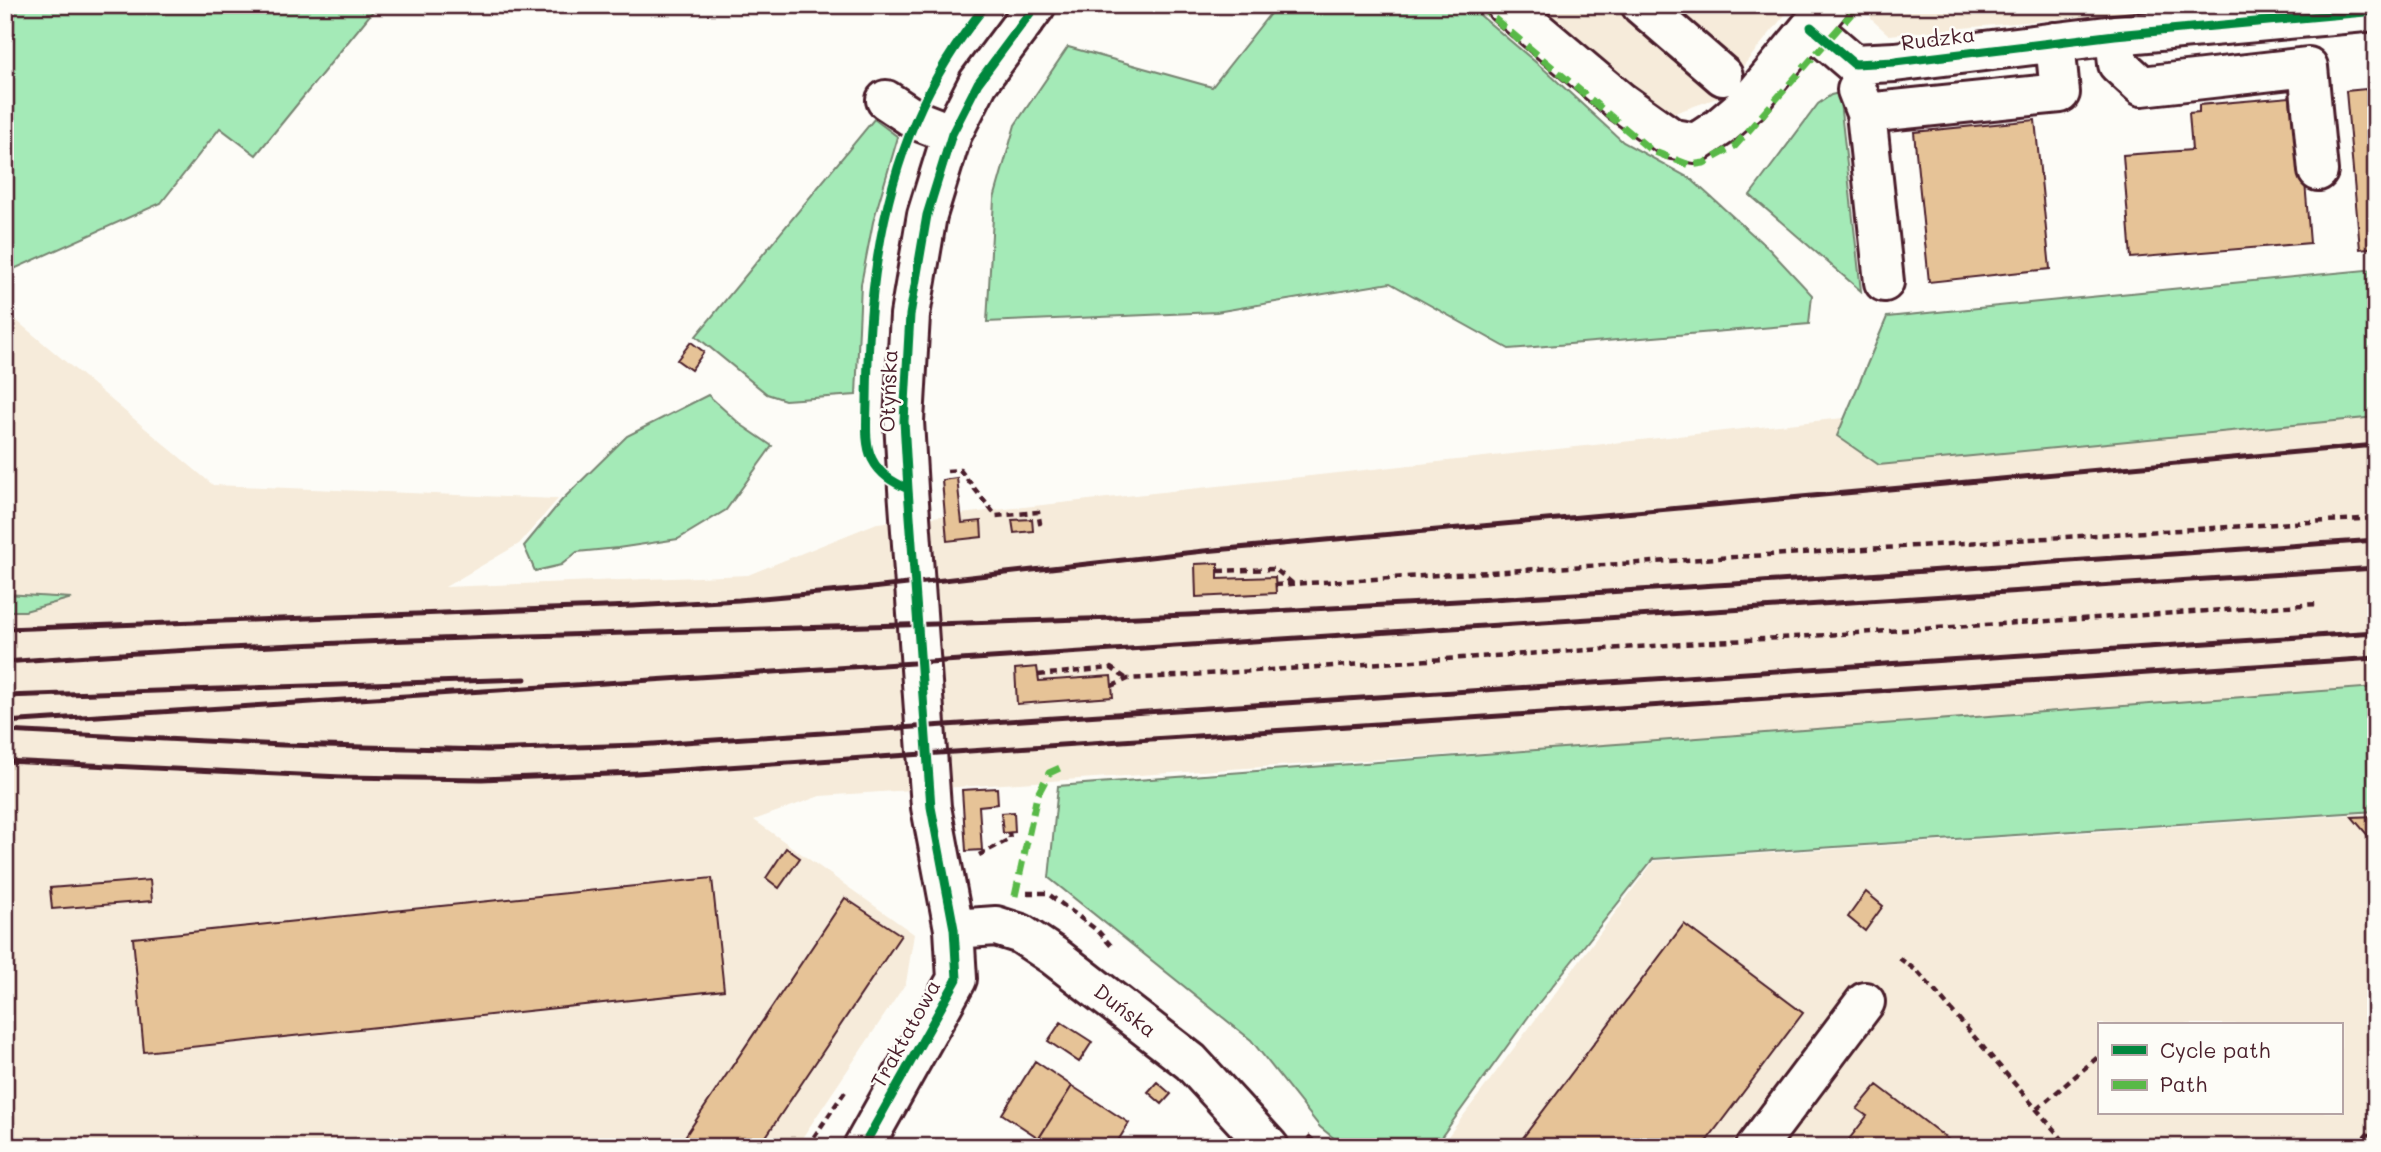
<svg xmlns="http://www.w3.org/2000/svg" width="2381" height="1152" viewBox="0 0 2381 1152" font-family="Mali,sans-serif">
  <rect width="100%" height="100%" fill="#fdfcf7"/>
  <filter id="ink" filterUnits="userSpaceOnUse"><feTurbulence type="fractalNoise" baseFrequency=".0143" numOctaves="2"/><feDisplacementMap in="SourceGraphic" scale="14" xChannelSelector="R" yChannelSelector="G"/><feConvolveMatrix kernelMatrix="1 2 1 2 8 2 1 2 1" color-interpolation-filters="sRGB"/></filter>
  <g filter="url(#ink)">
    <path fill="#f6ebda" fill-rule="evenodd" d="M1532,5H1793L1717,98L1669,115Z
      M1871,5H2208L1889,35L1871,19Z
      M5,311L213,485L558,499L519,544L445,587L748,575L877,523L2376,360V694L820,796L754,820L914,934L906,983L796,1147H5Z
      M2376,813V1147H1440L1654,861ZM2099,1024H2341V1112H2099Z"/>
    <path fill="#a4eab7" stroke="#778471" stroke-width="2" d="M5,5H378L256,155L220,128L161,203L5,273Z
      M1277,5H1468L1546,71L1623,142L1691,179L1770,250L1812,295L1809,324L1509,349L1390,283L1216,312L987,322L994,199L1015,125L1068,47L1212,87Z
      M1839,93L1861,291L1750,195L1818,104L1831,95Z
      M874,119L898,137L873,222L861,284L856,395L785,400L767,394L696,336Z
      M2376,269V417L1879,465L1837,436L1887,317Z
      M708,395L740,424L772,446L726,510L678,539L618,548L577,552L561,565L535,571L524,546L562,500L627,436Z
      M5,594L72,598L25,611H5Z
      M2376,687V811L1653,859L1534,1009L1434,1147H1345L1320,1127L1251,1040L1049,878L1058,786Z"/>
    <path fill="#e6c397" stroke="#4a1f2b" stroke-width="2" d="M2376,88V247L2360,249L2346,91Z
      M2290,97L2291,108H2299L2310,243L2131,258L2123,155L2192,150L2189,113L2199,112V105Z
      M2035,120L2050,269L1929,282L1914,132Z
      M691,342L704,352L691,370L677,360Z
      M957,478L962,523L981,521L982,537L947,541L942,480Z
      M1032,519L1033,531L1014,533L1012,520Z
      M1218,563V579L1275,577L1276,593L1196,597L1195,564Z
      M1037,667L1039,681L1111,676L1113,697L1017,704L1015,669Z
      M997,788L998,804L979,806L982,850L966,851L962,790Z
      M1014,812L1015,832L1003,833L1001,813Z
      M2376,816V845L2352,817Z
      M786,848L800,858L779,888L766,878Z
      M712,878L724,990L144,1052L133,938Z
      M150,880L152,901L52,909L50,888Z
      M1866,892L1883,906L1865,931L1848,917Z
      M845,898L901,935L759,1147H678Z
      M1684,924L1803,1013L1702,1147H1516Z
      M1061,1022L1092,1042L1079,1062L1048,1041Z
      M1035,1061L1072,1086L1039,1138L1002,1114Z
      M1157,1082L1171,1094L1162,1104L1148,1092Z
      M1877,1085L1885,1091L1958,1147H1843L1867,1116L1857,1109Z
      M1072,1086L1129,1123L1114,1147H1052L1039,1138Z"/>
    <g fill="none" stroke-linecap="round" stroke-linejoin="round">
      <defs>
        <path id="minor" d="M1506,5L1621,102L1673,139L1696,143L1720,127L1749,102L1829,5
          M1641,5L1723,76
          M1811,27L1854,64L1895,62L2115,35L2376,11
          M2115,35L2118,64L2142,86L2308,67L2318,171
          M1857,90L1866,113L1884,282
          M886,100L916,120L952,134
          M1866,113L2060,93L2055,42
          M954,929L996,926L1021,934L1054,956L1191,1062L1269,1147
          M863,1147L957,979L954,929L931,807L908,489L904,421L910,315L927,215L952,134L978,83L1036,5
          M1756,1147L1865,1002"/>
      </defs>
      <use href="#minor" stroke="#4a1f2b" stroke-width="44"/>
      <path stroke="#4a1f2b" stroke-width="4.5" stroke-dasharray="7 5" stroke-linecap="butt" d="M947,471L960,470L996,516L1038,512L1040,523L1033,524
        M1218,571L1275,569L1292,583
        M1275,585L2376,518
        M1038,675L1111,668L1127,679
        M1112,686L1128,679L2318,604
        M979,855L1010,839L1009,832
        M1027,893H1047L1098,931L1114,949
        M1899,958L1917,971L1940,997L2069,1147
        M2037,1109L2099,1056
        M1308,1136L1320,1147
        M807,1147L846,1090
        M2356,1147L2376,1125"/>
      <use href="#minor" stroke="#fdfcf7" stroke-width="38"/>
      <path stroke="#4a1f2b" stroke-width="5" d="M5,629L633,606L739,600L863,589L1204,551L2376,445
        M5,662C406,632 808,632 1209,614C1598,596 1987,566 2376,540
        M5,696L525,679
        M5,722L2376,568
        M5,731L283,745L487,750L638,745L2376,632
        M5,761L342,777L482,779L636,773L2376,658"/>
      <path stroke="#58b947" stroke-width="7" stroke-dasharray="14 7" stroke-linecap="butt" d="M1478,5L1652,151L1690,165L1704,163L1735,146L1859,5
        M1015,896L1037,796L1049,773L1060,768"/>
      <defs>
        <path id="cycleway" d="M1811,27L1854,64L1895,62L2115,35L2376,11
          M908,489C893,482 880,475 872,459C864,443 867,419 867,401C868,305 878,207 916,119C934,77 958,40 986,5
          M863,1147L957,979L954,929L931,807L908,489L904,421L910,315L927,215L952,134L978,83L1036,5"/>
      </defs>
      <use href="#cycleway" stroke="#fdfcf7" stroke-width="13"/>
      <use href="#cycleway" stroke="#00873e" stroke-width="9"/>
    </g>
  </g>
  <g text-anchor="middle" stroke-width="5" stroke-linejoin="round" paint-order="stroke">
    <g font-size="21" fill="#4a1f2b" stroke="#fdfcf7">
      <text transform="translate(1938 39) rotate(-7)" y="7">Rudzka</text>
      <text transform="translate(889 391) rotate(-88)" y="7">Otyńska</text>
      <text transform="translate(1125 1011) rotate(38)" y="7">Duńska</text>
      <text transform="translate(906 1034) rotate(-61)" y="7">Traktatowa</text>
    </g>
  </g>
  <rect width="2381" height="1152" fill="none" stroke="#fdfcf7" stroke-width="28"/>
  <rect x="14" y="14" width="2353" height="1124" fill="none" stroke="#4a1f2b" stroke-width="2.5" filter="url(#ink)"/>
  <rect x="2098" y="1023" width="245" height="91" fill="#fdfcf7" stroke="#b5a4a5" stroke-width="2"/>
  <rect x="2112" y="1045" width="35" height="10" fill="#00873e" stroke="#b5a4a5" stroke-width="2"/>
  <text x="2160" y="1058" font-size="21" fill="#4a1f2b">Cycle path</text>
  <rect x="2112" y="1080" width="35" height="10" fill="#58b947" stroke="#b5a4a5" stroke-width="2"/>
  <text x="2160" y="1092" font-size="21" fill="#4a1f2b">Path</text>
</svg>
